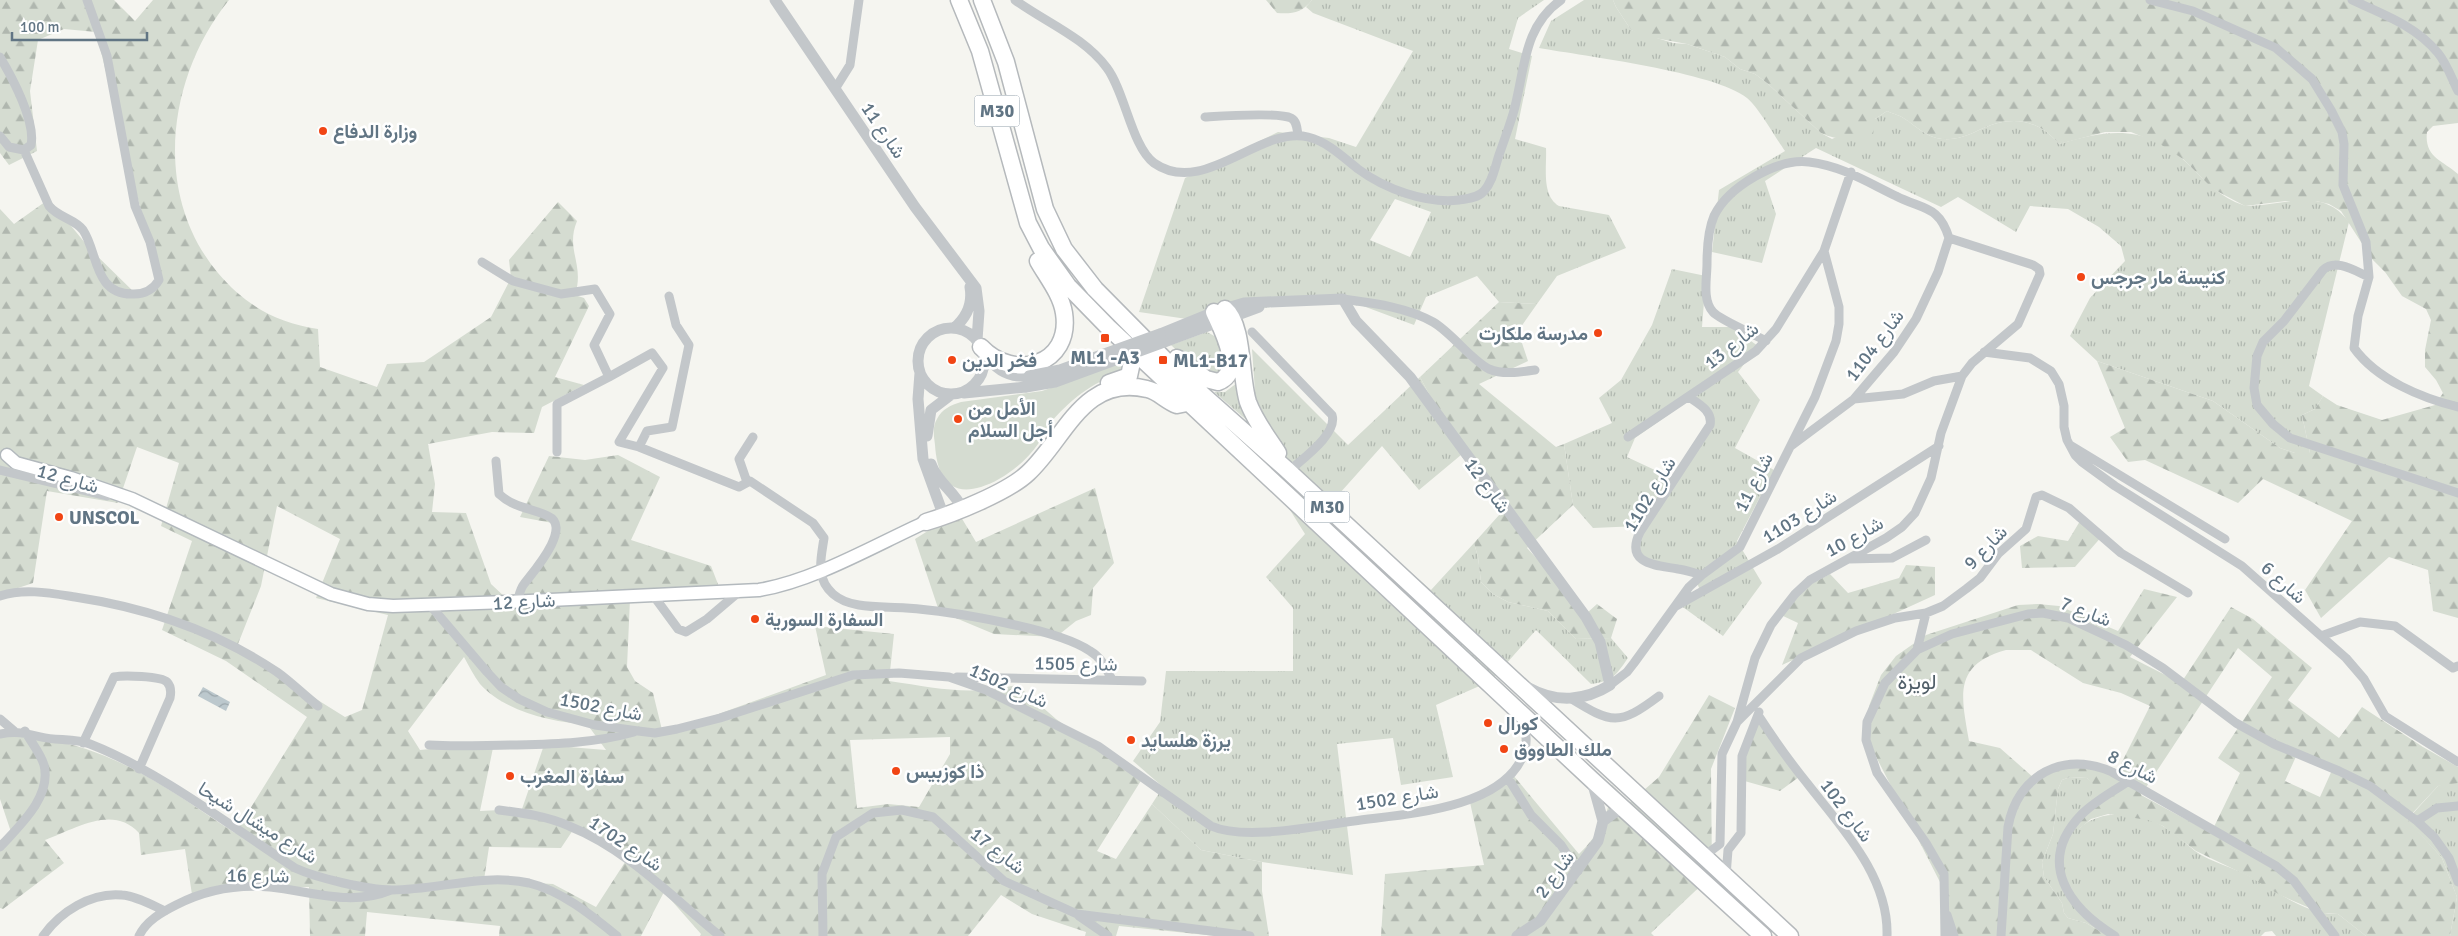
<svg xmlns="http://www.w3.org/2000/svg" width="2458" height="936" viewBox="0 0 2458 936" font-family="Signika,Vazirmatn,sans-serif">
  <defs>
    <pattern id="grass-tufts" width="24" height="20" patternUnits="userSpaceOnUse" patternTransform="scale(1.25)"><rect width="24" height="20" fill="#d5dcd1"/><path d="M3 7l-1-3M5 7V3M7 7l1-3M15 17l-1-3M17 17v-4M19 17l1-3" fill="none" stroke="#b0b7af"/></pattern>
    <pattern id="forest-firs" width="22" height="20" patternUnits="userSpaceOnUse" patternTransform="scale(1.25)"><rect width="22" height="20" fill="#d5dcd1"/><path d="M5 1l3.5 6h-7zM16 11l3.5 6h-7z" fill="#b0b7af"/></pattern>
    <pattern id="water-waves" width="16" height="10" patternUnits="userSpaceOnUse" patternTransform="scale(1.25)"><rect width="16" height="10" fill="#bcc8cd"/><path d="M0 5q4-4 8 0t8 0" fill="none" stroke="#9ca7ac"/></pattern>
  </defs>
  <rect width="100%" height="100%" fill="#f5f5f0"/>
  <path fill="url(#grass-tufts)" fill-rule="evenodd" d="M1312,0H1544L1518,18L1509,49L1532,56L1515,139L1546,148C1547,167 1541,195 1559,206L1609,215L1626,248L1557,276L1537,304L1499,302L1477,276L1426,297L1414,325L1363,306L1311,301L1187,319L1139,312L1185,178L1278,132L1329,138L1356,147L1413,51L1313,13L1306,7ZM1395,199L1431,212L1410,257L1370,240Z
    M1584,0H1613L1616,7L1631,30L1673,43L1687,44L1725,57L1740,69L1755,74L1767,83L1821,133L1832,139L1875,119L1887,111C1893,114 1900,115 1905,119C1917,127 1926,137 1942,139C1956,140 1967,136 1979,130C2010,115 2037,118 2059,144C2110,129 2148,124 2189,165C2205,181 2221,198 2243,205C2248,207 2256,205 2262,205C2295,201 2326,191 2349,222L2309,386L2323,396L2315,409L2302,415L2310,453H2295L2280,448L2213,401L2097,361L2070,336L2090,298L2125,261L2121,246L2099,227L2068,209L2030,206L2016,232L1958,197L1941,207L1816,148L1765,181L1776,214L1762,263L1712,252L1719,190L1785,151C1775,137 1759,108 1747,98C1715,72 1584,56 1539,48L1551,21Z
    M1672,269L1706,276L1702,327H1731L1758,346L1738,372L1760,400L1735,448L1774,470L1737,541L1762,583L1723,636L1680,605L1701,593L1692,570L1637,557L1639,526L1593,528L1573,505L1564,444L1612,423L1599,398L1621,380L1652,325ZM1691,399L1714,417L1674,479L1627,457L1635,438Z
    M1207,332L1218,338L1225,357L1221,375L1196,369L1171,345Z
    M1252,349L1348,445L1420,377L1461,455L1419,490L1382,446L1331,503L1431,590L1474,543L1478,557L1481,582L1493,594L1508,602L1548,611L1576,639L1611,638L1628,658C1616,675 1613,681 1591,684L1536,630L1491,681L1436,705L1453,777L1401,785L1393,738L1337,744L1353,875L1262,862L1201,850L1152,804L1163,787L1133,761L1160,722L1166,671H1293V608L1266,577L1305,534L1260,462Z
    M1237,383L1249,422L1214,392H1225Z
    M2070,777L2087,778L2093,783V792L2079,829C2099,809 2137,812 2161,825C2174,832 2184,842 2195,851C2212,863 2233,867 2251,877C2275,890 2308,916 2338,914L2366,936H2276L2272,931L2265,932L2261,936H2108L2086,923L2068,918L2064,913L2062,903L2044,877L2042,862L2053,834L2058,789L2062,780Z
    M2446,783H2458V936H2450L2457,897L2442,858L2407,820L2438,786Z"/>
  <path fill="url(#forest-firs)" fill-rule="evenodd" d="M0,0H114L135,21L153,0H229C167,77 152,194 218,273C245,305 277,323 318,329L320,367L377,387L387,364L424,362L491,317L511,278L509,260L558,202L577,221C565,250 585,264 575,295L584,298L589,306L555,377L584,385L542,407L534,433L492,432L428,444L435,484L432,512L466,513L491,584L506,598L520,600L558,524L520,517L549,456L585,460L618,455L660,477L631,540L711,566L721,592L630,599L627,667L635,681L653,693L663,734L826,675L815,626L894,634L889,681C937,688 968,696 1017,685L1056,719L1142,779L1097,851L1116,859L1152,804L1201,850L1262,862V891L1269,936H1216L1119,926L1116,936H1085L1086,932L1032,914L1001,895L968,936H700L701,934L664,892L641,936H499L500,926L367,912L365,936H310L309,887L230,888L193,901L185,849L141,855L139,833C113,804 75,829 45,840L64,863L3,909L0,908V846L11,832L0,799V736C15,731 30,736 45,739C122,752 172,792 235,833L307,717L226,661L162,630L192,541L161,526L179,463L137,447L118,503L47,491L33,583L0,594V209L14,224L49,199L90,249L137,295L159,283L96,32L64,29L38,40L30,91L37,151L9,165L0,153ZM277,506L340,539L316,598L388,615L362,710L345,717L236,649L261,586ZM464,657C469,666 474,676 480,684C504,711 553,723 587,724L606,750L544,745L522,809L480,811L494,743L420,750L408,731ZM950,737V754L919,807L888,804L857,808L850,740ZM575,827L629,856L596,907L553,884L484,880L489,847L561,848Z
    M1266,0H1312C1302,13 1292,14 1277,13Z
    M1613,0H2458V123L2433,126L2427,132C2424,157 2442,160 2458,174V618L2433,611L2428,570L2389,557L2321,618L2305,590L2352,521L2263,479L2238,503L2145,460L2128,462L2110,437L2125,428L2097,361L2213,401L2280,448L2295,453H2310L2302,415L2315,409L2323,396L2337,405L2382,420L2435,405L2443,393L2436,380L2425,367V350L2431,320L2426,309L2402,296L2385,272L2372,259L2341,211L2329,204L2316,201H2286L2245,206L2213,189L2183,159L2160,144L2131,132H2105L2059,144C2037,118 2010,115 1979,130C1967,136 1956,140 1942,139C1926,137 1917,127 1905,119C1900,115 1893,114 1887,111L1875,119L1873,135C1855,140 1837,141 1821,133L1767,83L1755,74L1740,69L1725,57L1687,44L1644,36L1631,30L1616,7Z
    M1499,302L1537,304L1518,331L1528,361L1479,384L1556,447L1564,444L1573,505L1527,548L1587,613L1597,604L1617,619L1611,638L1576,639L1548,611L1508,602L1493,594L1481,582L1478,557L1474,543L1500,514L1461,455L1420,377Z
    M1095,488L1114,563L1093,588L1091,615L1076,621L1056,637L994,634L939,611L915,539L958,512L976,542Z
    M2080,521L2103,535L2075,567L2022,568L2020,546L2038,536L2068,541Z
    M1906,565L1935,567V595L1782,665L1798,623L1781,615L1795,592L1830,574L1848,593L1899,578Z
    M2144,589L2177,597L2130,657L2181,683L2231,607L2253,619L2312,668L2288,700L2339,738L2362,707L2423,747L2458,767V783L2438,786L2407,819L2442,858L2457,897L2450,936H2366L2338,914L2321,913L2280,895L2250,877L2196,851L2163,826L2148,820L2108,814L2091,819L2079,829L2071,826L2073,817C2086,810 2093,798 2093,784L2087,778L2070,777L2062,780L2058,789L2053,834L2042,862L2044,877L2062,903L2064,913L2068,918L2086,923L2108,936H1951L1941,884L1866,737L1869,706L1881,675L1896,656L1926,635L2018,605L2038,604L2059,606L2118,631ZM2238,648L2272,677L2218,758L2240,773L2211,833L2141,795ZM2006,650H2031L2083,683L2121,693L2150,706L2118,770L2094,762L2042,772L2034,778L2000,748L1969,741C1961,695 1953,665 2006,650ZM2298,752L2333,768L2320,797L2285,781Z
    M1709,695L1735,708L1711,769L1712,875L1651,933L1654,936H1381L1385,874L1484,865L1469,798L1513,775L1579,854C1599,835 1610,812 1612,785L1629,803L1659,777Z
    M1760,718L1799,777L1780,791L1741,780L1746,753Z"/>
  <path fill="#d5dcd1" d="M1127,361L1126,370C1095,382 1075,395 1052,421C1046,428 1043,437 1038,444C1026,462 1002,481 981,487C947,497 937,474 935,445C934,436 932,427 937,419C942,409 951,405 961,402L1042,391Z"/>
  <path fill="url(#water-waves)" d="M203,687L230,702L226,711L198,696Z"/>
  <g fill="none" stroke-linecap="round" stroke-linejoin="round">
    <defs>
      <path id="secondary" d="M7,455L16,463L71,478L132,499L331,594L368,604L393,606L507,602L759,590C814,581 875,545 926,522"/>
      <path id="motorway" d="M959,0L980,51L1028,223L1041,248L1068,286L1108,327L1591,779L1763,936
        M982,0L1006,62L1045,209L1064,249L1095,289L1178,373L1285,468L1790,936
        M1225,309C1244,325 1240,377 1248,402C1255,421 1267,436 1278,453
        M981,347C1014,382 1072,365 1064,313C1061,294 1047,277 1038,261
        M1177,358L1206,379L1218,382C1245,372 1222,330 1214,312
        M1109,383L1129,376L1132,362L1130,348
        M926,522C953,514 1008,492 1028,473C1065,439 1083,374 1147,389C1158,391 1166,401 1177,405L1187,403"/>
    </defs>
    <use href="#secondary" stroke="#b3b9bd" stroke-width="15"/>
    <use href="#motorway" stroke="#b5b9bc" stroke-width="19"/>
    <path stroke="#c3c7ca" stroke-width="9" d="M1015,0C1045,22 1084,37 1107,68C1125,92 1132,147 1154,163C1204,198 1260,125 1308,137C1328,142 1343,157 1358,169C1385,189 1426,204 1459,200C1467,199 1478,198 1484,191C1493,181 1495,167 1499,155C1504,141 1509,127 1513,114C1525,73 1522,27 1561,0
      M2150,0L2193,11L2276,48L2312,79L2331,110L2342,132L2344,144L2343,185L2366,242L2369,277L2358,316L2354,348C2377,380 2422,398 2458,407
      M2352,0C2383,14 2416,26 2438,53C2447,64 2452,79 2458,91
      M0,57C12,77 36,122 31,145L24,150L9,147L0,136
      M835,89L850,65L859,0
      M1205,117C1222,116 1278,112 1291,118C1297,121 1297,129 1298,135
      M24,150L49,206C59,218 75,219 83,230C98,252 94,296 134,294C145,294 153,290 159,280L150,242L135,206L107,56L87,0
      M482,262L513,281L561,294L595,289L610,314L594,345L609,377L557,404V452
      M2369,277C2355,271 2336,258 2323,270L2284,321L2263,342L2257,356L2254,388L2257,405L2273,424L2290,438L2458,493
      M1343,299C1372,303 1407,307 1433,322C1452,333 1471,360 1489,369C1503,375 1521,372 1535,370
      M1252,332L1332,415C1338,434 1302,459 1288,472
      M1766,341C1754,334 1720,320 1713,312C1702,300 1707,278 1707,264C1707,248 1708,230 1714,216C1728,187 1777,158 1809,162C1842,166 1867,182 1896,196C1923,210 1939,205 1949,238
      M1984,352L2030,358L2051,371L2059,384L2064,406V427L2067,440L2075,455L2082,462L2115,486L2242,566L2346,658L2364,679L2385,716L2458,762
      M609,377L652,353L663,368L619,442L639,447L739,487L750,481L813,523L824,538C821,559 815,578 833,594C851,610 884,606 906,608C949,611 1056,628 1090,651C1102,658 1106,668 1112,680
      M1689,397C1699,404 1713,411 1710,425L1640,532C1624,565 1657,565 1678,569C1686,570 1694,573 1702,575
      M1854,399L1903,394L1934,381L1962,376
      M1628,437L1756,351L1776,329L1824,251L1851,172
      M2070,445L2225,539
      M1791,446L1854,399L1894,352L1916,319L1938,272L1949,238
      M639,447L647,431L672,427L689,345L676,325L669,296
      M496,461L499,494C514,508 531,508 548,516C573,527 533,572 524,584C520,589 519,596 517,602
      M0,470L107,496
      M747,482L739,459L753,437
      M1849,559L1892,558L1926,540
      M653,595L678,629L686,632L707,619L740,591
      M0,596C24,588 50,593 75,597C148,608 216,631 277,672C291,682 304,695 318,706
      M430,605L487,672L501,687L519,699L547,712L595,725L638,731L655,733L677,729L720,718L853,675L899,673L949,677L986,690L1098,746L1211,826C1245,841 1315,826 1354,821C1403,814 1498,810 1522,758C1528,745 1527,731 1521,718
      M1676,606L1778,549L1939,446
      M2321,636L2360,622L2395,626L2453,668L2458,666
      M1917,650L1926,613
      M957,677L1142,681
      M1610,685L1627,672L1634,663L1689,587L1702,575L1740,547L1815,397L1836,341L1839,324V307L1824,251
      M1570,698C1612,724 1619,726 1659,696
      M1758,715C1773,738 1789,761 1807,783C1841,827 1889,876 1887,936
      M0,719L14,731
      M1737,722L1801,658L1856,631L1895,618L1926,613L1943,606L1966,589L1980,578L1998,554L2026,529L2036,497L2042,495L2069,508L2121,553L2188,593
      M0,734C16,731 25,733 41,737C56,741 75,738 90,744C159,771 232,827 295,868C317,878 367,890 392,890C438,890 483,873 529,883C562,891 591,915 617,936
      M83,743L114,677C123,675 161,676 167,682C171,686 171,693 170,698L139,769
      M429,745C458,747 487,745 517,745C557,744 595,743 634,732
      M1508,778L1531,815L1561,845L1578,871
      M499,810C523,813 547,816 569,826C627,849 672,897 720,936
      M2417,821L2437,808L2458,806
      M0,847C19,826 52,797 44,765C41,754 31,742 25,731
      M1704,856L1720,844L1722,754L1737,722L1755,658L1771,625L1795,594L1810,580L1886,538L1902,527L1915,513L1931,478L1941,433L1962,376L1972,363L2018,324L2040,274L2039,269L2033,265L1949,238
      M1726,876L1728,850L1741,833L1742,756L1759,712
      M1947,915L1954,936
      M1079,916L1108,936
      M43,936C60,912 91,892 122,895C136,896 152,905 165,911
      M139,936C146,921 162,912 176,905C205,890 237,884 270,887C311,891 350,907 391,890
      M823,936L822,874L836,837L873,813L902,810L933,817L1004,881L1077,914L1250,936
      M1945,936L1944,874L1926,843L1877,773L1866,740L1867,722L1885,683L1917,650L1952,634L2028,614L2043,613L2068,618L2126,645L2163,668L2236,723L2274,744L2339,771L2370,786L2417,821L2434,837L2449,858L2458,882
      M2001,936L2008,827C2017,775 2064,750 2112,772L2276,866L2294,881L2335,936
      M2115,936C2069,908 2035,862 2082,814C2095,801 2113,791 2129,781"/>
    <path stroke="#c3c7ca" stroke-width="11" d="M775,0L915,207L976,288L979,311L977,340
      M954,328C967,317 973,304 970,287
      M918 361a33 33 0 1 1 66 0a33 33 0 1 1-66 0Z
      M1160,334L1214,312L1244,303L1343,299L1356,321L1410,377L1586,617L1600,642L1610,685C1585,701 1556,703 1529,688
      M1164,342L1259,307
      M986,355C996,370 1010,378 1029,376
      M920,373L918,399L923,459L944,517
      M964,393L1026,387
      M927,436L931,410L952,394
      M931,464C937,482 954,491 962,508
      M1603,821L1622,807
      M1517,936L1540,921L1598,841L1603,821L1592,781"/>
    <use href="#secondary" stroke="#fff" stroke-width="12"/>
    <use href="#motorway" stroke="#fff" stroke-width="16"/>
    <path stroke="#c3c7ca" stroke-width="11" d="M1029,376L1060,370L1160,334
      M1026,387L1055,382L1164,342"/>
  </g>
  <g fill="#f14514" stroke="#fff" stroke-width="2">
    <circle cx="323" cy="131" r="5"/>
    <circle cx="2081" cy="277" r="5"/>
    <circle cx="1598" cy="333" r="5"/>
    <rect x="1100" y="333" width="10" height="10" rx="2.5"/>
    <circle cx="952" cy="360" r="5"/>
    <rect x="1158" y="355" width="10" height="10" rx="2.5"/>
    <circle cx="958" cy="419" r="5"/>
    <circle cx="59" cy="517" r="5"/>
    <circle cx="755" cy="619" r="5"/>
    <circle cx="1488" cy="723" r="5"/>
    <circle cx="1131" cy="740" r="5"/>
    <circle cx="1504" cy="749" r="5"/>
    <circle cx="896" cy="771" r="5"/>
    <circle cx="510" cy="776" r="5"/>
  </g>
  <g text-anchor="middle" stroke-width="5" stroke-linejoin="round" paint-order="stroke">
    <g fill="#fff" stroke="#909ea9" stroke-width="1">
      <rect x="974.5" y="95.5" width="45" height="31" rx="4"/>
      <rect x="1304.5" y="491.5" width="45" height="31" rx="4"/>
    </g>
    <g font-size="18" font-weight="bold" fill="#617584">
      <text x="997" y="117">M30</text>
      <text x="1327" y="513">M30</text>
    </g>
    <g font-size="19" fill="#617584" stroke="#fff">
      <text transform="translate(884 130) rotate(56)" y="7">شارع 11</text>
      <text transform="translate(1731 345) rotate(-38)" y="7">شارع 13</text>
      <text transform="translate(1874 345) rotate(-53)" y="7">شارع 1104</text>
      <text transform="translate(68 478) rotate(16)" y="7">شارع 12</text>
      <text transform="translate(1753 482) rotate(-63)" y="7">شارع 11</text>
      <text transform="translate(1488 485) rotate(54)" y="7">شارع 12</text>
      <text transform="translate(1649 494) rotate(-59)" y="7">شارع 1102</text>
      <text transform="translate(1799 516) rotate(-32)" y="7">شارع 1103</text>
      <text transform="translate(1854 536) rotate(-29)" y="7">شارع 10</text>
      <text transform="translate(1985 547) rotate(-46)" y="7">شارع 9</text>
      <text transform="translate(2284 582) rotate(42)" y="7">شارع 6</text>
      <text transform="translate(524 601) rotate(-3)" y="7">شارع 12</text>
      <text transform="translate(2086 611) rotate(21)" y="7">شارع 7</text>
      <text transform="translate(1076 663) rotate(1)" y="7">شارع 1505</text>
      <text transform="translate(1009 685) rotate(24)" y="7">شارع 1502</text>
      <text transform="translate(601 706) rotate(11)" y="7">شارع 1502</text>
      <text transform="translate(2133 766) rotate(27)" y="7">شارع 8</text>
      <text transform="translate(1397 797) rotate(-9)" y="7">شارع 1502</text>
      <text transform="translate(1847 810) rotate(53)" y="7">شارع 102</text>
      <text transform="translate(258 822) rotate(32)" y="7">شارع ميشال شيحا</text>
      <text transform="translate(626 843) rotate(34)" y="7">شارع 1702</text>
      <text transform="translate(998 850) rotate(38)" y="7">شارع 17</text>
      <text transform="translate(1554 874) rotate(-54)" y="7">شارع 2</text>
      <text transform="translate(258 875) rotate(1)" y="7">شارع 16</text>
    </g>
    <g font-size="19" font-weight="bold" fill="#617584" stroke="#fff" text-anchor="start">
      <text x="333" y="138">وزارة الدفاع</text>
      <text x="2091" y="284">كنيسة مار جرجس</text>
      <text x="1588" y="340" text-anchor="end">مدرسة ملكارت</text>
      <text x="1105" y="364" text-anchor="middle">ML1 -A3</text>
      <text x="962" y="367">فخر الدين</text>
      <text x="1173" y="367">ML1-B17</text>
      <text x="968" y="415">الأمل من<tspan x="968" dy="22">أجل السلام</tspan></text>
      <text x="69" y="524">UNSCOL</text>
      <text x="765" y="626">السفارة السورية</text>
      <text x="1498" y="730">كورال</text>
      <text x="1141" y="747">يرزة هلسايد</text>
      <text x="1514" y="756">ملك الطاووق</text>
      <text x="906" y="778">ذا كوزبيس</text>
      <text x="520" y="783">سفارة المغرب</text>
    </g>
    <g font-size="21" fill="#505e68" stroke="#fff">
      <text x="1917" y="689">لويزة</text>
    </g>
  </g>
  <path d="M12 32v8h135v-8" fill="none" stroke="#617584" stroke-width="2.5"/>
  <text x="20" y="32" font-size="15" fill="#617584" stroke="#ffffff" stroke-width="4" paint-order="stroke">100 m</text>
</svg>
